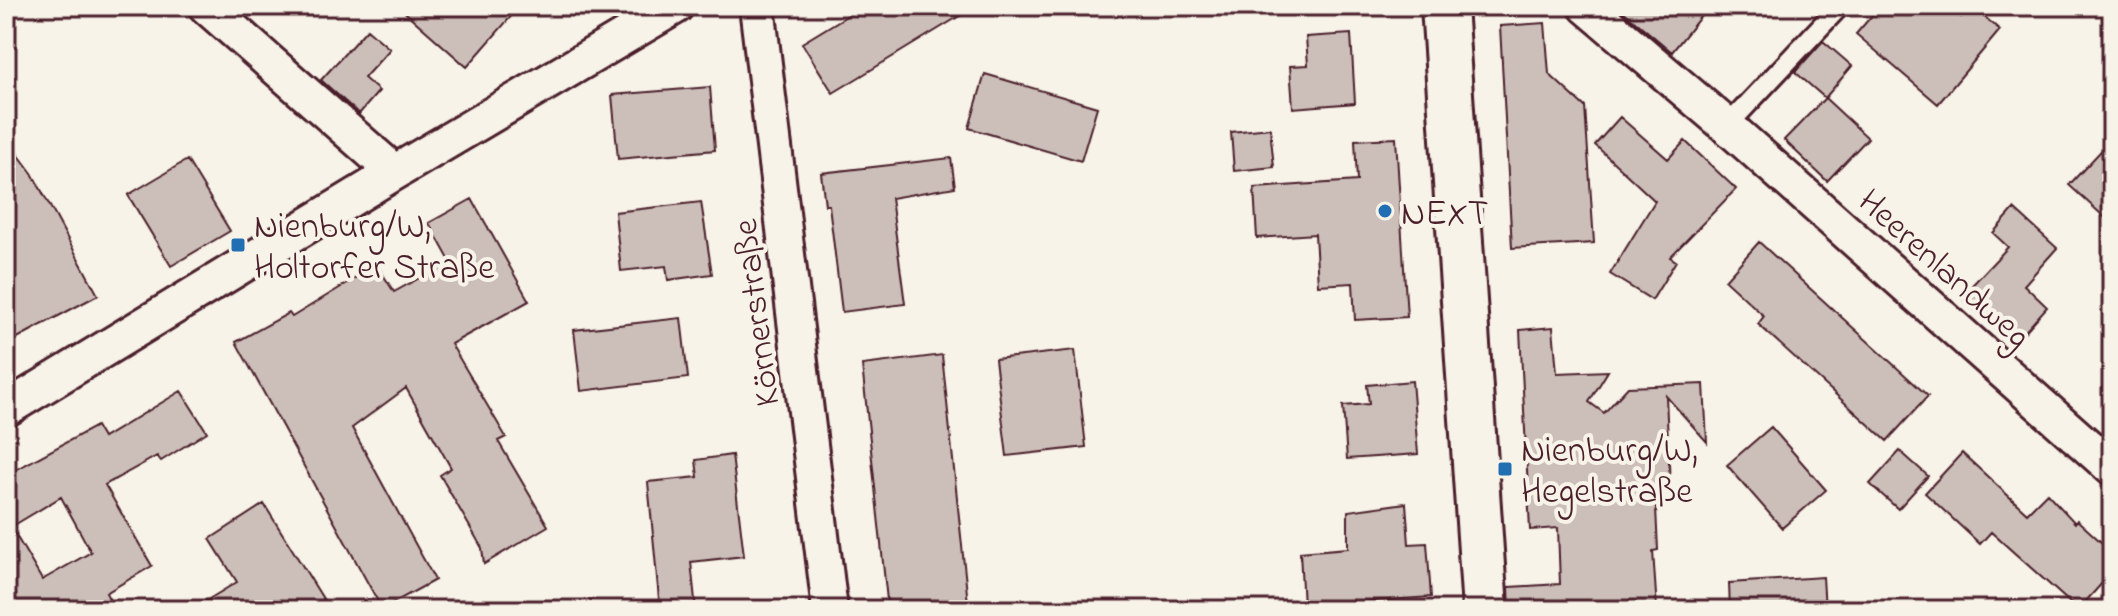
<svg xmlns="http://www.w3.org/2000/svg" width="2118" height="616" viewBox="0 0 2118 616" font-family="'Indie Flower',sans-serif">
  <rect width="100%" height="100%" fill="#f7f3e8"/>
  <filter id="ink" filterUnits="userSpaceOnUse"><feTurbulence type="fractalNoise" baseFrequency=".0125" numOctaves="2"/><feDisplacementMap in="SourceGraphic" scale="16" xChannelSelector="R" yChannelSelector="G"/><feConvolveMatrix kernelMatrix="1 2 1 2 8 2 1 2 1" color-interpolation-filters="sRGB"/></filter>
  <g filter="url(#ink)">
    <path fill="#ccbfb9" stroke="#4a1f2b" stroke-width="2" fill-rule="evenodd" d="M398,6H520L467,67Z
      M863,6H976L833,93L802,43Z
      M1617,6H1709L1672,52Z
      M1880,6H1948L1961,17L1972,6L2000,30L1938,104L1856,34Z
      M1545,23L1549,74L1585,107L1594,243L1512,248L1500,26Z
      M367,29L390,49L364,78L379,91L359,114L321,80Z
      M1351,34L1355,103L1293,108L1290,66L1308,65L1306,37Z
      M1823,41L1852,66L1825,98L1795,72Z
      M985,74L1097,107L1081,161L969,128Z
      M710,87L715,150L618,159L612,95Z
      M1825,98L1868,138L1827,181L1784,140Z
      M1620,117L1668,159L1685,141L1736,189L1670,257L1676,261L1652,300L1610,274L1655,201L1595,145Z
      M1270,128L1274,167L1234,171L1231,132Z
      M6,138L32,173L98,295L6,344Z
      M1396,138L1407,317L1355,320L1353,283L1318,285L1315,234L1257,238L1254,188L1357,181L1355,140Z
      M2112,139V224L2069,185Z
      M951,158L955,187L891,198L905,304L842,312L829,205H825L821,173Z
      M187,160L230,231L171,266L128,195Z
      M472,199L529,301L451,344L506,437L498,441L548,526L484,564L482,548L440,475L451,468L406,388L352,428L435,580L382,609L236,342L289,313L292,317L377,265L394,292L450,261L429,223Z
      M701,202L712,274L668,280L666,266L621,271L615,212Z
      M2014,209L2057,248L2024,285L2047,307L2013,345L1961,297L2008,247L1993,233Z
      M1759,242L1928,396L1887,441L1758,324L1764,316L1725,280Z
      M681,318L688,378L581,391L574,330Z
      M1553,327L1557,373L1608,371L1589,402L1604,413L1628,387L1704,384L1707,442L1666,396L1670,486L1655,487L1658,550L1653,551L1657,610H1510L1509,587L1560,584L1558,528L1530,530L1520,330Z
      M1075,350L1086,447L1007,456L995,359Z
      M942,355L968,603L888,610L862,365Z
      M1412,381L1418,454L1347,459L1343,406L1369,404L1367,385Z
      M181,391L207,432L161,461L157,456L105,485L152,566L106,593L115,610H6V601L16,595L6,578V475L96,426L103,438ZM61,497L91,552L42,580L11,527Z
      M1771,427L1826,490L1782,528L1727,465Z
      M1900,451L1928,476L1898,509L1870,484Z
      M1962,453L2027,513L2047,493L2075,523L2077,520L2112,552V572L2078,610L1991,532L1980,544L1925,493Z
      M732,455L744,556L691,562L696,610H660L648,482L698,477L696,460Z
      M1406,503L1409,544L1427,543L1431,597L1303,606L1300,552L1348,548V511Z
      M264,504L330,610H191L237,582L210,539Z
      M1823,577L1825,610H1730L1729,583Z"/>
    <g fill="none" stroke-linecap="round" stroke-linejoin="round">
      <defs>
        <path id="lane" d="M1727,126L1840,6"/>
        <path id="street" d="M206,6L382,161L392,174
          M757,6L830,610
          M1586,6L1727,126L2112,468
          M6,409L392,174L676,6"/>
        <path id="primary" d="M1444,6L1485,610"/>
      </defs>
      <use href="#lane" stroke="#4a1f2b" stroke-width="24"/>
      <use href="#street" stroke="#4a1f2b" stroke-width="40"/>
      <use href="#primary" stroke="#4a1f2b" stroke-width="50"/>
      <use href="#lane" stroke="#f7f3e8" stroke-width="18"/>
      <use href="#street" stroke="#f7f3e8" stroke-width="34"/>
      <use href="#primary" stroke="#f7f3e8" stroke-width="44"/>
    </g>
  </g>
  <g fill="#1f6fb2" stroke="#f7f3e8" stroke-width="3">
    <circle cx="1385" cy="211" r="8"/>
    <rect x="230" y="237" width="16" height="16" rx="4"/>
    <rect x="1497" y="461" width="16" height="16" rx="4"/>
  </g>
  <g text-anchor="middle" stroke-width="8" stroke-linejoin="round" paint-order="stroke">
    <g font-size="36" fill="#4a1f2b" stroke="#f7f3e8" text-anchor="start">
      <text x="1401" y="224">NEXT</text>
      <text x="254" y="237">Nienburg/W,<tspan x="254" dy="41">Holtorfer Straße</tspan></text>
      <text x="1521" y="461">Nienburg/W,<tspan x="1521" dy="41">Hegelstraße</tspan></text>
    </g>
    <g font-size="36" fill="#4a1f2b" stroke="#f7f3e8">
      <text transform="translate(1946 267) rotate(42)" y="13">Heerenlandweg</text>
      <text transform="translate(754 313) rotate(-97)" y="13">Körnerstraße</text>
    </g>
  </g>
  <rect width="2118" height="616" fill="none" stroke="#f7f3e8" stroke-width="32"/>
  <rect x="16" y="16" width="2086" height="584" fill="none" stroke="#4a1f2b" stroke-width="3" filter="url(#ink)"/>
</svg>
